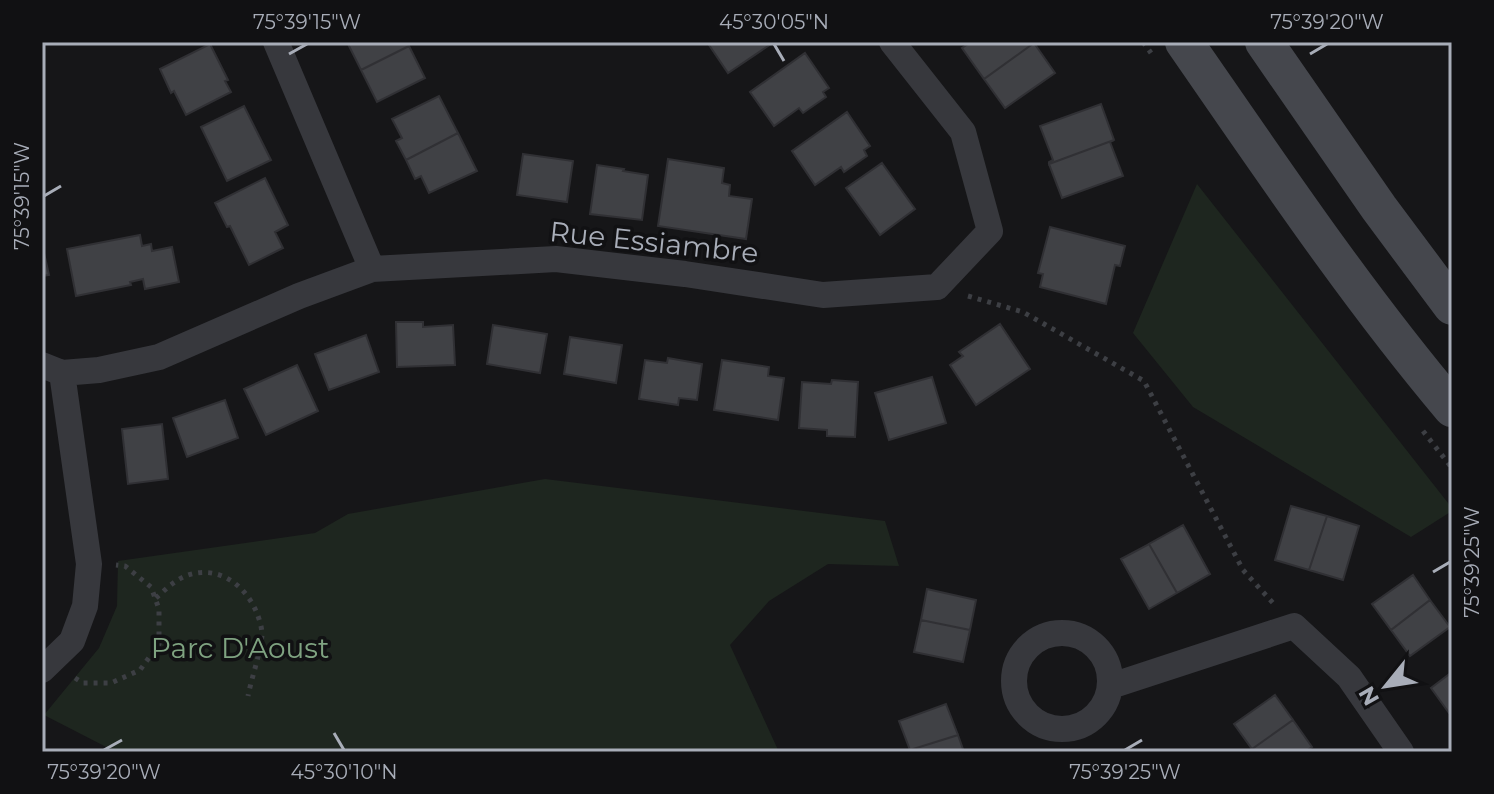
<svg xmlns="http://www.w3.org/2000/svg" width="1494" height="794" viewBox="0 0 1494 794" font-family="Montserrat,sans-serif">
  <rect width="100%" height="100%" fill="#161618"/>
  <path fill="#1e261f" d="M1197,184L1452,508V511L1411,537L1193,407L1133,333Z
    M545,479L885,521L899,566L828,564L769,601L730,645L779,752H116L44,715L99,648L117,606L118,561L315,533L348,514Z"/>
  <path fill="#404145" stroke="#303034" stroke-width="2" d="M347,42H408L409,46L361,70Z
    M707,42H774L728,73Z
    M971,42H1033L1034,43L984,79L962,48Z
    M1034,43L1055,73L1005,108L984,79Z
    M210,44L228,80L225,81L231,92L186,115L174,91L171,93L160,69Z
    M409,46L425,78L377,102L361,70Z
    M805,53L829,88L823,92L826,97L803,113L799,108L774,126L750,92Z
    M439,96L458,133L406,160L396,141L402,138L392,119Z
    M1101,104L1114,140L1049,164V162L1053,160L1040,126Z
    M244,106L271,160L227,181L201,127Z
    M847,112L870,146L864,150L867,156L844,172L841,167L815,185L792,151Z
    M458,133L477,171L429,193L421,176L415,179L406,160Z
    M1114,140L1110,142L1123,176L1062,198L1049,164Z
    M523,154L573,161L567,202L517,195Z
    M668,159L724,168L722,183L730,185L729,196L752,199L746,239L658,226Z
    M882,163L915,209L880,235L846,188Z
    M597,165L624,169L623,171L648,175L642,220L590,214Z
    M265,178L288,225L275,232L283,248L249,265L230,226L227,227L215,203Z
    M1050,227L1125,246L1120,266L1115,265L1106,304L1040,287L1043,274L1038,273Z
    M140,235L142,246L151,244L152,251L172,247L179,282L145,289L143,279L130,282L131,285L76,296L67,249Z
    M42,244L49,275L42,276Z
    M396,322H423V327L453,325L455,365L397,367Z
    M1000,324L1030,369L976,405L950,365L963,356L959,352Z
    M493,325L547,334L540,373L487,364Z
    M366,335L379,372L329,390L315,354Z
    M570,337L622,345L616,383L564,374Z
    M668,358L702,364L697,400L679,398L678,405L639,399L645,360L667,363Z
    M722,360L769,367L768,376L784,378L778,420L714,410Z
    M297,365L318,411L266,435L244,389Z
    M932,377L946,423L889,440L875,393Z
    M832,380L858,382L855,437L827,436V430L799,428L802,382L831,384Z
    M225,400L238,438L187,457L173,418Z
    M162,424L168,479L128,484L122,429Z
    M1291,506L1327,516L1309,570L1275,560Z
    M1327,516L1359,526L1343,580L1309,570Z
    M1183,525L1210,574L1177,593L1149,544Z
    M1149,544L1177,593L1149,609L1121,559Z
    M1413,575L1430,600L1391,630L1372,604Z
    M927,589L976,600L970,630L921,620Z
    M1430,600L1450,627L1410,656L1391,630Z
    M921,620L970,630L963,662L914,652Z
    M1452,672V711L1449,713L1431,688Z
    M1275,695L1293,720L1252,749L1234,724Z
    M946,704L958,735L910,750L899,721Z
    M1293,720L1312,747L1305,752H1254L1252,749Z
    M958,735L964,752H911L910,750Z"/>
  <g fill="none" stroke-linecap="round" stroke-linejoin="round">
    <path stroke="#3d3f44" stroke-width="5" stroke-dasharray="4 6" stroke-linecap="butt" d="M1143,42L1151,53
      M968,296L1023,312L1144,381L1243,570L1273,603
      M1423,431L1452,468
      M156,598C168,587 180,575 197,573C224,569 246,588 256,611C259,618 262,627 262,635C260,655 252,676 248,696
      M75,678L83,683H111L140,670L159,644V609L151,587L125,566L116,565"/>
    <path stroke="#37383d" stroke-width="26" d="M276,42L372,269
      M42,365L62,373L99,370L159,357L299,296L372,269L556,259L685,274L823,295L937,287L990,231L963,132L892,42
      M1014 681a48 48 0 1 1 96 0a48 48 0 1 1-96 0Z
      M42,670L72,641L85,606L89,564L62,373
      M1111,686L1294,626L1349,677L1401,752"/>
    <path stroke="#45474d" stroke-width="38" d="M1184,42C1270,166 1355,293 1452,408
      M1264,42L1379,208L1452,306"/>
  </g>
  <path fill="none" stroke="#a8adb8" stroke-width="3" d="M774,44L784,61M289,54L307,44M1310,54L1327,44M44,196L61,186M1433,572L1450,562M334,733L344,750M104,750L122,740M1125,750L1142,740"/>
  <g text-anchor="middle" stroke-width="7" stroke-linejoin="round" paint-order="stroke">
    <g font-size="28" fill="#a8adb8" stroke="#111113">
      <text transform="translate(654 242) rotate(6)" y="10">Rue Essiambre</text>
    </g>
    <g font-size="28" fill="#7fa381" stroke="#111113">
      <text x="240" y="658">Parc D'Aoust</text>
    </g>
  </g>
  <rect width="1494" height="794" fill="none" stroke="#111113" stroke-width="88"/>
  <g transform="translate(1386 686) rotate(240)" stroke="#111113" stroke-width="6" paint-order="stroke">
  <path d="M0-6L14 30L0 20L-14 30Z" fill="#a8adb8"/>
  <text y="-12" font-size="22" font-weight="bold" text-anchor="middle" fill="#a8adb8">N</text>
  </g>
  <rect x="44" y="44" width="1406" height="706" fill="none" stroke="#a8adb8" stroke-width="3"/>
  <g font-size="20" text-anchor="middle" fill="#a8adb8">
    <text x="307" y="29">75°39'15"W</text>
    <text x="774" y="29">45°30'05"N</text>
    <text x="1327" y="29">75°39'20"W</text>
    <text transform="translate(22 196) rotate(-90)" y="7">75°39'15"W</text>
    <text transform="translate(1472 562) rotate(-90)" y="7">75°39'25"W</text>
    <text x="104" y="779">75°39'20"W</text>
    <text x="344" y="779">45°30'10"N</text>
    <text x="1125" y="779">75°39'25"W</text>
  </g>
</svg>
